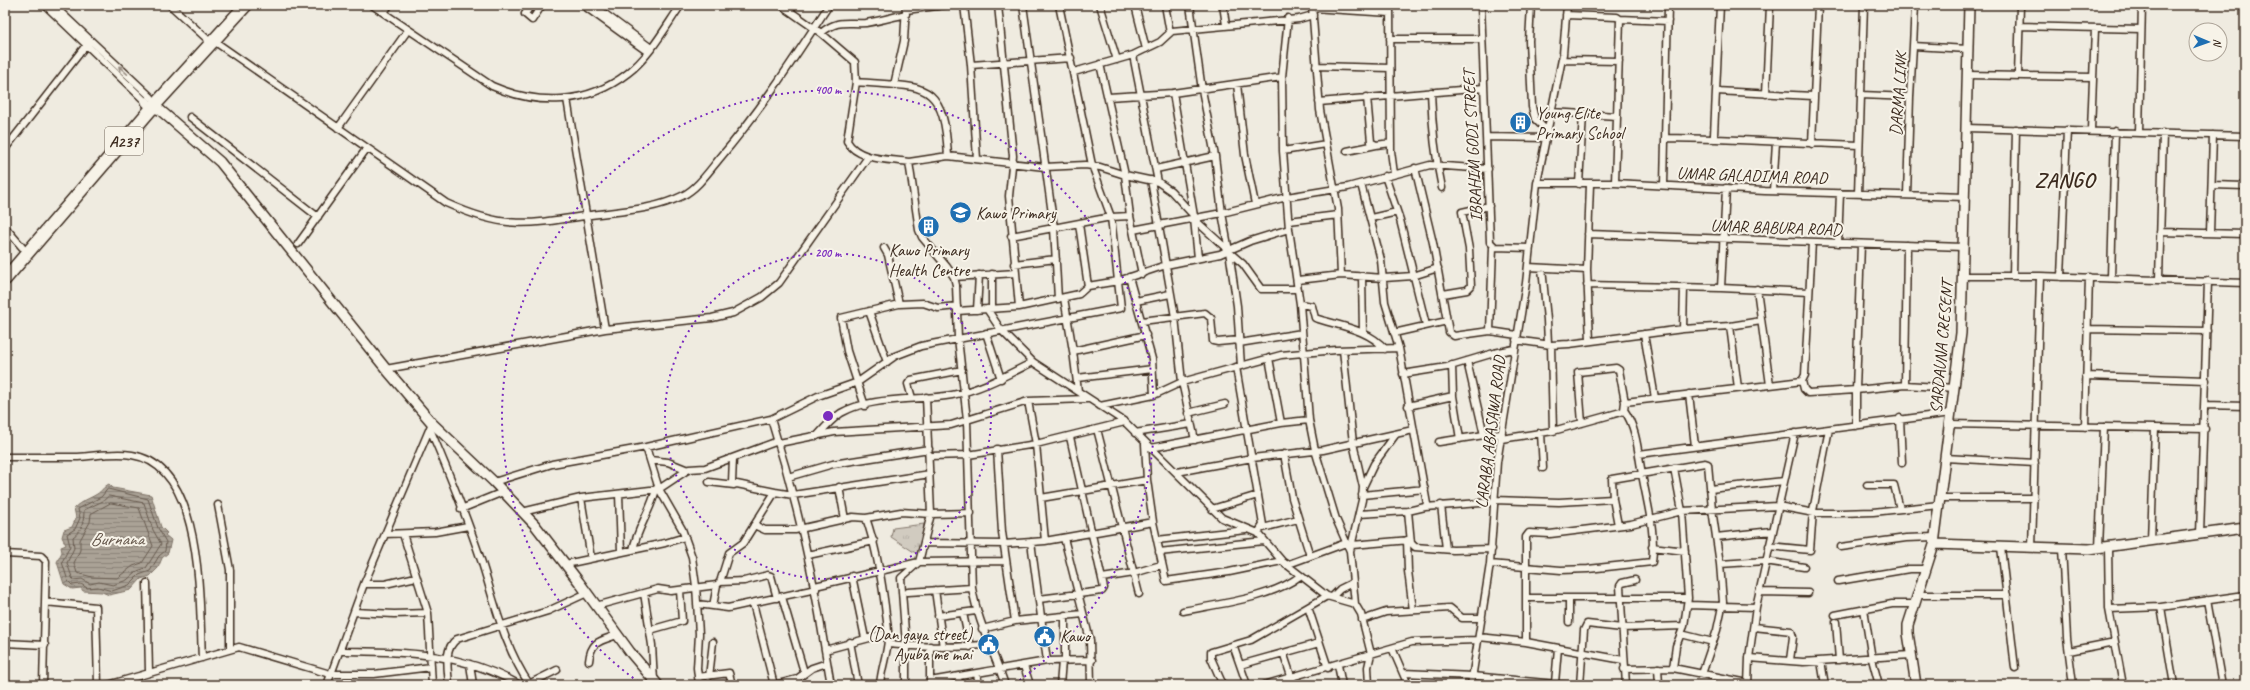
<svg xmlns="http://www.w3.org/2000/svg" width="2250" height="690" viewBox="0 0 2250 690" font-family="Caveat,sans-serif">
  <defs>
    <pattern id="park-tufts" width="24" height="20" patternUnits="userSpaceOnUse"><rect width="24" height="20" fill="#d1cbc0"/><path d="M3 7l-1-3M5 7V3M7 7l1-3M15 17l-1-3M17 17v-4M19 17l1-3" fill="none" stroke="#b4aea5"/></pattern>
    <pattern id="water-rules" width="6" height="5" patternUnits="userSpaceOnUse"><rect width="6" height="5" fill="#aaa296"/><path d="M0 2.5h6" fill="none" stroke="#8c847a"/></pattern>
  </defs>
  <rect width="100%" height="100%" fill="#efebe0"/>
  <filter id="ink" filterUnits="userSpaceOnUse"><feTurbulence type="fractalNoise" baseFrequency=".025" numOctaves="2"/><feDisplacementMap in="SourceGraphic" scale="8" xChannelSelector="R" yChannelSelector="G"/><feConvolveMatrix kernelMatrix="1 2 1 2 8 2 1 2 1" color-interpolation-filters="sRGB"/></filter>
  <g filter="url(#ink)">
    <path fill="url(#park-tufts)" stroke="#867a6f" d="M924,524L920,556L891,537L893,528Z"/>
    <path fill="url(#water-rules)" stroke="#7e7266" d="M109,484L113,488L151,495L161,527L167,533L165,535L171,540L168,553L162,558L158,568L150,576L141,579L131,590L109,595L102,592L83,591L81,588L72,589L64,584L57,562L62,552L61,547L66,545L62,537L64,530L72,527L76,518L74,508C81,501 89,499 97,494C102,491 103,487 109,484Z"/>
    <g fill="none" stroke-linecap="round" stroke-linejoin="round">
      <path stroke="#675a4e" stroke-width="1" d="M108,489L148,499L158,528L166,542L165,551L159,556L150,571L139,575L129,585L112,591L98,587L87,588L81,584L72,585L68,581L62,562L70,546L67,534L75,529L80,518L78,509L101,497Z
        M109,496L144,503L153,530L161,544L146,568L137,571L127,580L113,585L99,582L90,584L82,579L73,580L67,563L74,548L73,537C82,531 84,521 84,510L103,501Z
        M111,503L139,508L153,546L142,563L133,566L117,578L92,577L77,573L74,563L80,550V540L90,522L91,514Z"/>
      <defs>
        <path id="street" d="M45,5L146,102
          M53,5L151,97
          M170,5L206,38
          M372,5L492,86C538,106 587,105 628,73C650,56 665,28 681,5
          M531,5L525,14L532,20L542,5
          M583,5L648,52
          M593,5L651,48
          M781,5L821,33L855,62L856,82L847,141C858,161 890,159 909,162L919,230L922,237L947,267L954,277L956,285L958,338L967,420L972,588C978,623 994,652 1005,685
          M964,5L971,65L977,159
          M1023,5L1054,228L1058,299
          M1100,5L1117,60
          M1135,5L1146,49
          M1165,5L1170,33
          M1223,5L1226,25
          M1312,5L1320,110L1338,209L1341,275
          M1390,5L1391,151L1394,174
          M1481,5L1490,242L1495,247L1530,248
          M1531,5L1529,41L1532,107L1535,119L1547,131
          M1720,5L1714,135L1716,139L1859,145
          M1312,8L1390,13
          M906,10L945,5
          M384,13L389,5
          M1566,15L1617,17L1620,19L1615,183
          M1288,18L1282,77L1283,151L1289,229L1300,304L1309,420L1315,450L1336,519L1350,551L1355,604L1361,614L1371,654L1368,667L1369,685
          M1620,19L1668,21
          M2019,26L2141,29
          M821,33C838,19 846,24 866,23C880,21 893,17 906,14
          M1390,39H1481
          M214,41L446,203C503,229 525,225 584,216C616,211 652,211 682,196C698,188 709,171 720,158C761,110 795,57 829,5
          M1913,46L1915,5
          M1133,55L1158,182
          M1562,60L1619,61
          M1100,64L1125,175L1130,216L1142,274
          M971,65L1071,58
          M1316,66L1390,68
          M1074,72L1133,55L1160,42L1172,31L1299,19L1313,15
          M1967,75L2093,77
          M2018,76L2020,5
          M856,82C922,88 944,77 948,156
          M1237,84L1245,155L1255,204
          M894,85L904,41L906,5
          M1716,91L1813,96
          M1431,92C1432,125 1435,156 1442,188
          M1173,93L1194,216
          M1766,94L1770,5
          M1861,95L1864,5
          M1108,97L1173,93L1282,77
          M1367,97L1371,142L1376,145L1391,143
          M1319,102L1484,88
          M1551,112L1617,116
          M190,117L318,217
          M338,128L408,30
          M1966,128L2245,136
          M2091,130L2095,29
          M2139,132L2142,5
          M1487,137L1546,138
          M1665,138L1716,139
          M1812,144L1818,5
          M5,149L90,40
          M1283,151L1326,144
          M1347,151L1376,145
          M909,162L948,156L1045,167L1085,165L1100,167L1125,175L1158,182L1171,191L1194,216V219L1229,251L1237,306L1241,366
          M1415,168L1433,243L1449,332L1454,336L1490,331L1517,335
          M1156,169L1215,156
          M1385,176L1400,220L1426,325
          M1151,180L1175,317L1182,382L1195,440
          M1537,183H1615L1765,191L1965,197
          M1579,184L1583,114
          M1664,185L1668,5
          M2212,185L2245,186
          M1773,191L1776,142
          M1858,194L1861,95L1910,97
          M1907,195L1910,97L1913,46L1968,49
          M1371,218L1397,212
          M1194,219L1198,258
          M1289,221L1338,215
          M1079,224L1088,286
          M5,227L22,247
          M1133,230L1222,213L1215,156L1202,90L1190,5
          M2160,232L2245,234
          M2210,233L2213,135
          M1588,234L1963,247
          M1011,236L1111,217L1130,216
          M1812,242L1805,375L1802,381L1804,389L1808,393L1856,390L1861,244
          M1838,243L1840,193
          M298,244L367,148
          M884,248L888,255L899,304
          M1229,251L1222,213L1287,197L1348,187L1430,165L1488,169
          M1229,252L1243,264L1261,289H1298
          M1014,264L1056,259
          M1528,267L1587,270
          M1542,268L1547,320L1548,344
          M1016,273L1019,307
          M992,274V308
          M1362,276L1363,333
          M1963,276H2040L2245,283
          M2013,276L2016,129
          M954,277L1016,273L1009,196L1013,156L998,5
          M1129,277L1152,359L1154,395
          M2061,277L2067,130
          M2111,278L2115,131
          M2159,279L2163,133
          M1298,280L1341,275L1384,278L1413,276L1438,268
          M1587,285L1721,288L1809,292
          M1721,288L1726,188
          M1757,289L1770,385L1802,381
          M1443,294L1467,290L1471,286L1469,249L1462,212L1489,206
          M1064,298L1073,351L1146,335
          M1136,301L1170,294
          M1300,304L1312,306L1315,318C1339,326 1368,329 1385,349
          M987,309L1001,330L1033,362L1125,422L1222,518L1258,533L1282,561L1327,596L1355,604
          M977,310L979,275
          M869,311L887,362
          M957,311L1019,307L1079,294L1088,286L1118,281L1166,265L1220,254L1250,241L1289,229
          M1142,321L1205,313L1211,318L1213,341L1218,342L1239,340
          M1730,326L1738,388
          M605,329L712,318L733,313L762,297L779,283L868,157
          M1683,329L1684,287
          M2087,329L2207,331
          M1490,331L1493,247
          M986,333L1001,379
          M1394,333L1447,321
          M1644,334L1655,398
          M1516,340L1551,345L1569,344L1683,329L1730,326L1761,321
          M1590,341L1587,270L1590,184
          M1239,343L1302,333
          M1551,345L1553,431L1621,412L1624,410L1625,402L1619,370L1616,368L1578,372L1582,423
          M1343,350L1353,443L1363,487
          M1073,351L1078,391
          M1269,358L1281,423
          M1467,361L1484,435L1502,434
          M1236,367L1263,525L1258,533
          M386,369L605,329L567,99
          M1403,374L1447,367L1494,353L1514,349
          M2086,376L2206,380
          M1077,378L1153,369
          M1905,385L1907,245
          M1689,394L1695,446
          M1453,396L1460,439
          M912,398L908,384L911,380L962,370
          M1028,401L1036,444L1045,541
          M1625,402L1770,385
          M2205,405L2245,406
          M865,406L847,351L841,318L899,304L923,303L938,308L957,306
          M1100,406L1154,395L1182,382L1281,355L1336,350L1399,348
          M1408,406L1453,396L1452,365
          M1188,413L1225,404
          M1900,418L1902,463
          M771,419C795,495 813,571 825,650L888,633
          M1950,424L2205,429
          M1856,426V390L1905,385L1955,388
          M2085,427L2089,277
          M430,429C449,473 467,518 482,563C495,604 505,649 530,685
          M1097,429L1139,594
          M1135,433L1191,424
          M1541,433L1543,468
          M817,436C824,428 832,419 841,413C870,396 919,401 952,395C980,390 1007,375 1033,362
          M1501,439L1553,431
          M1439,442L1484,435
          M779,443L834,432L951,425L1028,401L1087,399
          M1145,444L1147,480L1153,522L1166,581L1229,572L1282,561
          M646,447L659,489L682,529L692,557L696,586L699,634L697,668L699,685
          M1151,448L1281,423L1309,420
          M997,449L1002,532L1015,621
          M1284,454L1292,498L1310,556
          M1639,454L1951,413
          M930,456L968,455L1036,444L1125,422
          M5,457C29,457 53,457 78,457C96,456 114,452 132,455C205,466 199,603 202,658
          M733,458L732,483L775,492
          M1945,458L2035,463
          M650,460L668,462L688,470
          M1177,472L1252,458L1323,450L1413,430
          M788,477L833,464L929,449
          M494,482L552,464L646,447L771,419L818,396L858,382L895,356L921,346L1121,308L1111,217L1092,165L1059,5
          M709,482L734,485
          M1867,485H1894L1900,509
          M839,487L845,519
          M1710,489L1784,481
          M619,494L621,552
          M1362,495L1425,489
          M581,498L591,558
          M1041,498L1147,480
          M1940,498H2034
          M1494,500L1559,502L1613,499
          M218,505L230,570V649
          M1441,505L1446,549
          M1425,507L1494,502
          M461,509L503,492
          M1212,509L1258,495
          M1408,511L1411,543L1415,547L1453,550L1492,549
          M522,512L581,498L659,489L689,469L705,468L778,441
          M1359,514L1408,511L1425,507L1427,504L1399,348L1385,302L1381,260L1361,184
          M866,518C876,547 881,575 885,606C886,617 889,628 888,640C887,655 881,669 880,685
          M754,525L765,530H795L853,517L866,518L901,512L931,514L971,513
          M1618,525L1613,499L1612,479L1705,463L1708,464L1712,509L1720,564L1723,602L1717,630L1702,674
          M1263,528L1298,519
          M385,534L435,532L468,526
          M403,534L428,613L432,685
          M2200,535L2208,281
          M1716,537L1772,531
          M1064,538L1090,640L1091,685
          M1157,540L1246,530
          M1407,540L1408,571L1413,610
          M2151,541L2155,428
          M1031,542L1047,661
          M924,543L1004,544L1045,541L1153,522
          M1352,545L1410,540
          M1769,546L1810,550L1813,511L1829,429
          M1652,547L1685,551
          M1841,547L1906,538L1935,537
          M2001,547L2015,668
          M2108,547L2109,609L2123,685
          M2032,548L2040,276
          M2062,548L2067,638L2073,685
          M2099,548L2104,427
          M633,550C637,528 651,511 656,489
          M1350,551L1362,500L1363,487L1374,464L1396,434
          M1159,552L1264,541
          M5,554L41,556L46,561L43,685
          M808,555L874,541
          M566,564L665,543L685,537
          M1490,564L1561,570L1588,569L1652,562C1656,532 1647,503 1642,474C1638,453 1637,428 1624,410
          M1720,564L1765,561L1804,567
          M1286,565L1346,543
          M852,576L865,638
          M1102,578L1134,573L1161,565
          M1838,581L1909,569H1927
          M720,582L744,581L768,575L771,576L777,598
          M147,583L149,672
          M364,584H385L416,577
          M815,586L919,562L1006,561
          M935,590L943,647
          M908,592L972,588
          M1759,592L1808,593
          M644,593L652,645L654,681
          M1919,595H2007
          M782,597L804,672
          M1332,597L1340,589L1352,583
          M1527,598H1688
          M1039,599L1102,591L1104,588L1070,437
          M2207,600L2222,685
          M45,602L96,607L98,685
          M753,603L774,685
          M697,604L713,606L717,585L720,582L729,553L743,543L775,492L793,495L930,474
          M1688,605L1756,607
          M596,606L658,589L671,591L717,585
          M713,606L728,608L816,589
          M1308,607L1328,668
          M2161,607L2174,685
          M1864,609L1872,659L1879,685
          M2109,609L2161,607L2245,595
          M1183,611C1218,604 1272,598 1300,576
          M354,612L394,614L428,613
          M963,613L970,647
          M1065,615V660
          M1835,615L1892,604H1915
          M938,616L976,611
          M1362,620L1386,612L1450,608L1462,618H1482
          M1569,622V598
          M1836,622L1839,660
          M1754,627L1791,631L1793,637L1790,660
          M982,629L1015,621L1083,614
          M650,630L682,621L680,590
          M1681,634L1713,642
          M1479,637L1526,642L1623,660
          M850,642L858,685
          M1526,642V537L1529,533L1550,534L1631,524L1682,511L1778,506L1814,513H1840L1873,512L1939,505
          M5,643L45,645
          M888,644C921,647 955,649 989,644
          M1233,645L1247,685
          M1392,648L1408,685
          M825,650L831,685
          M340,651C405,652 461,652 520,685
          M2069,651L2115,642
          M1284,655L1294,685
          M1749,658L1803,662L1911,655
          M589,661C591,641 600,641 617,635
          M1821,661L1825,685
          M470,664L473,685
          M1240,665L1319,643
          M1338,665L1342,685
          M1024,666L1030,685
          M1658,668L1659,685
          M1673,668L1676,646L1684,626L1688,598L1682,511L1674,468
          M1624,669L1673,668L1748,683
          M1403,673L1473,676L1567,685
          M977,674L979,685
          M698,677L729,673L732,685
          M709,677L713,642
          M958,677L959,685
          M930,681L1047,661L1092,660
          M1555,683L1558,648
          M529,684L557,670
          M930,684V646
          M108,685L239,647L330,674H374L431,667
          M327,685L364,584L432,423
          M449,685C448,669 443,649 457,639L548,611L587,593
          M774,685L797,679L812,668L827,663
          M906,685V645L901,578L919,562L931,514L926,397
          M1060,685L1062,661
          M1223,685L1211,658V652L1251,640L1327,596
          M1264,685L1412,642L1478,640
          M1397,685L1407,682
          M1471,685L1490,564L1497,462L1526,283L1537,183L1563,54L1567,5
          M1580,685L1584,630L1587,624L1622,628L1684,626
          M1626,685L1620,586L1622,583L1635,580
          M1748,685L1749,658L1756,607L1795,433"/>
        <path id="secondary" d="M146,102L152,108L160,110L220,162L386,369L432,423L494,482L535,525L579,582L630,652L658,685
          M1934,544L2089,549L2245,528
          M1916,685L1908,633V625L1934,544L1961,333L1969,5"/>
        <path id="highway" d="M5,279L152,108L246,5"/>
      </defs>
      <use href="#street" stroke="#3b2a1e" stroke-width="9"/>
      <use href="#secondary" stroke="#3b2a1e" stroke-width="12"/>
      <use href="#highway" stroke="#3b2a1e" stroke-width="15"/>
      <use href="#street" stroke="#f7f3e8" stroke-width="6"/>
      <use href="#secondary" stroke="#f7f3e8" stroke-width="9"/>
      <use href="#highway" stroke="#f7f3e8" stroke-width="12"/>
    </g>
    <defs><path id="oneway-shaft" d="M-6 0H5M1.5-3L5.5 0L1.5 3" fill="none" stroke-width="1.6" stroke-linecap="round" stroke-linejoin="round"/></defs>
    <use stroke="#998e83" href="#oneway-shaft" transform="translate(123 70) rotate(-137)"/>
  </g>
  <g fill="none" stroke="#7b2cbf" stroke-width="2" stroke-dasharray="2 4">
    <circle cx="828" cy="416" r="163"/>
    <path d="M643 685A326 326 0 1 1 1013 685"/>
  </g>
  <defs>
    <symbol id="building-disc" viewBox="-11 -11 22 22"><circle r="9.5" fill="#1f6fb2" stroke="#f7f3e8"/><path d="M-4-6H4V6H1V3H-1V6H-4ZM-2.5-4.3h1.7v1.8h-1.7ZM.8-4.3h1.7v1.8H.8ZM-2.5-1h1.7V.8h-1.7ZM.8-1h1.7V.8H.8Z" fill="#fff"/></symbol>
    <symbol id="school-disc" viewBox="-11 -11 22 22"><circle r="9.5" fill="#1f6fb2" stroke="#f7f3e8"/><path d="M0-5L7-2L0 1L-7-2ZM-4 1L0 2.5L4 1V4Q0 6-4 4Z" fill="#fff"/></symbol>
    <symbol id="civic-disc" viewBox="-11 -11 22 22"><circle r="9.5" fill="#1f6fb2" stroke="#f7f3e8"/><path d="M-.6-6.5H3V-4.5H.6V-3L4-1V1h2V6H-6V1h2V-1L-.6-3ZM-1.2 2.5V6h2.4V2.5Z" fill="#fff"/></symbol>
  </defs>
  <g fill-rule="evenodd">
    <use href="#building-disc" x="1508" y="110" width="25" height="25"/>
    <use href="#school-disc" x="948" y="200" width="25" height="25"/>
    <use href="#building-disc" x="916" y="214" width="25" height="25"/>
    <use href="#civic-disc" x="1032" y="624" width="25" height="25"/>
    <use href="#civic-disc" x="976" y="632" width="25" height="25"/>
  </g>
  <g text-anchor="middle" stroke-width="4" stroke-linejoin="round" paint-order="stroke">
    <rect fill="#f7f3e8" stroke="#73665b" stroke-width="1" x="105" y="127" width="38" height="28" rx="3"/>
    <g font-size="16" font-weight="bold" fill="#3b2a1e">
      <text x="124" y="147">A237</text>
    </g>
    <g font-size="17" fill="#3b2a1e" stroke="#f7f3e8">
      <text transform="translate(1898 94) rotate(-86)" y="6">DARMA LINK</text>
      <text transform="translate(1472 146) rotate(-93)" y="6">IBRAHIM GODI STREET</text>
      <text transform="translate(1752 175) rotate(2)" y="6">UMAR GALADIMA ROAD</text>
      <text transform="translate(1776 227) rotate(2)" y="6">UMAR BABURA ROAD</text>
      <text transform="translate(1941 347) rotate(-85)" y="6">SARDAUNA CRESENT</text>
      <text transform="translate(1490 432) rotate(-83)" y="6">LARABA ABASAWA ROAD</text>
    </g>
    <g font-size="17" fill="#3b2a1e" stroke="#f7f3e8" text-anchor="start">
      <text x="1536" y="119">Young Elite<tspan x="1536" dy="20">Primary School</tspan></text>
      <text x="976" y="219">Kawo Primary</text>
      <text x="929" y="256" text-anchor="middle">Kawo Primary<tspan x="929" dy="20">Health Centre</tspan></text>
      <text x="972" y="640" text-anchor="end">(Dan gaya street)<tspan x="972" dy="20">Ayuba me mai</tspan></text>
      <text x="1060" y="642">Kawo</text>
    </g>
    <g font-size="18" font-style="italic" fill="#625448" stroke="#f7f3e8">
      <text x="117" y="545">Burnana</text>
    </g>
    <g font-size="21" font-weight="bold" letter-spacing="1" fill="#3b2a1e" stroke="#f7f3e8">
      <text x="2065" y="187">ZANGO</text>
    </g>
  </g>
  <circle cx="828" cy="416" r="6" fill="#7b2cbf" stroke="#f7f3e8" stroke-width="2"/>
  <g font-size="12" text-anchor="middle" font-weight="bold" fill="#7b2cbf" stroke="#f7f3e8" stroke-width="4" stroke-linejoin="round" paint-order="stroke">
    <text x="828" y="94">400 m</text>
    <text x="828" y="257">200 m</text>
  </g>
  <rect width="2250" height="690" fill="none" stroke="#f7f3e8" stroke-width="20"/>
  <rect x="10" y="10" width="2230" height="670" fill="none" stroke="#3b2a1e" stroke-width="1.5" filter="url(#ink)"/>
  <g transform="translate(2208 42) rotate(92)"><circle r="19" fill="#f7f3e8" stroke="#aca397"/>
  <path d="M0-3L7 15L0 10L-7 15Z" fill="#1f6fb2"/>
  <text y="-6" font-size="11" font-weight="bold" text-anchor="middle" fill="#3b2a1e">N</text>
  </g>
</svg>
